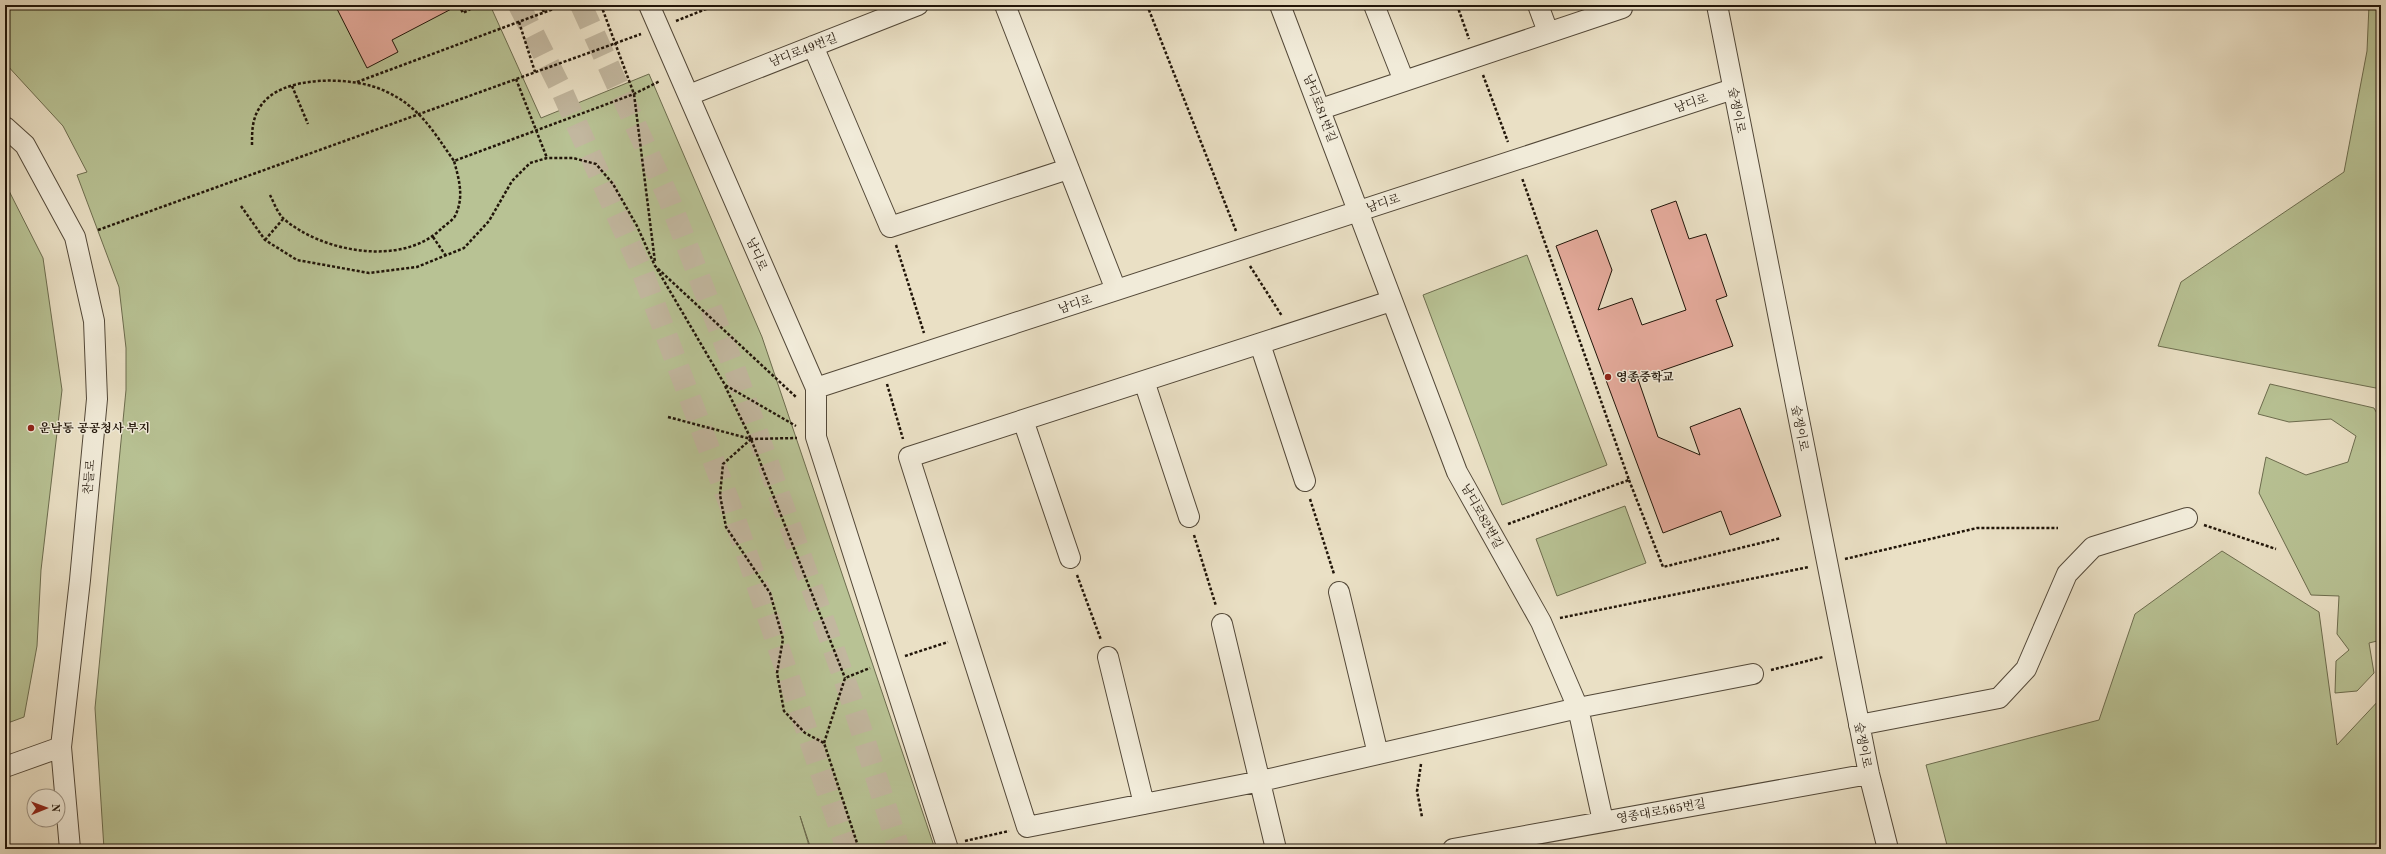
<svg xmlns="http://www.w3.org/2000/svg" width="2386" height="854" viewBox="0 0 2386 854" font-family="'Old Standard TT','Noto Serif KR',serif">
  <rect width="100%" height="100%" fill="#eae0c5"/>
  <filter id="stains"><feTurbulence type="fractalNoise" baseFrequency=".005" numOctaves="4"/><feColorMatrix values="0 0 0 0 .2 0 0 0 0 .09 0 0 0 0 .02 0 0 0 .5 -.17"/></filter>
  <radialGradient id="worn" r=".72"><stop offset=".6" stop-color="#630" stop-opacity="0"/><stop offset="1" stop-color="#630" stop-opacity=".3"/></radialGradient>
  <path fill="#b8c294" stroke="#6c6c4e" d="M5,5H490L541,118L649,74L762,337L935,849H811L800,816L810,849H104L95,708L126,390V348L119,287L77,175L87,172L63,126L5,63Z
    M2369,5H2381V389L2158,346L2181,282L2344,172L2367,51Z
    M5,183L43,258L62,390L41,570L37,646L24,717L5,724Z
    M1527,255L1607,465L1502,505L1423,295Z
    M2270,384L2374,408L2381,421V640L2369,643L2374,673L2357,691L2335,693L2336,661L2349,650L2337,634L2339,596L2311,595L2259,493L2266,457L2306,475L2348,462L2356,436L2331,419L2289,422L2258,414Z
    M1625,506L1646,563L1557,596L1536,539Z
    M2222,551L2319,612L2337,745L2381,698V849H1948L1926,765L2099,720L2135,614Z"/>
  <path fill="#e4aa9b" stroke="#211509" d="M335,5H459L392,40L398,52L367,68Z
    M1676,201L1689,239L1706,234L1727,296L1716,300L1733,346L1638,379L1658,437L1700,455L1690,427L1740,408L1781,516L1730,535L1721,511L1663,533L1556,246L1597,230L1612,270L1598,310L1632,298L1642,325L1686,310L1651,210Z"/>
  <g fill="none" stroke-linecap="round" stroke-linejoin="round">
    <path stroke="#c2b79f" stroke-width="22" stroke-dasharray="22 11" stroke-linecap="butt" d="M519,5L561,89L642,271L729,502L847,849
      M581,5L669,199L735,370L852,701L899,849"/>
    <defs>
      <path id="minor" d="M649,5L816,388L1733,89
        M1005,5L1116,290
        M1280,5L1457,472L1541,622L1578,708L1603,821
        M1374,5L1404,81
        M1538,5L1548,32
        M1717,5L1869,774L1888,849
        M813,46L890,227L1068,169
        M689,95L918,5
        M1321,109L1622,8V5
        M5,127L25,145L75,237L94,321L97,399L80,580L61,747L70,849
        M1391,301L909,457L1027,827L1261,781L1578,708L1753,674
        M1260,344L1305,481
        M1144,381L1189,517
        M816,388V437L948,849
        M1023,420L1070,558
        M1339,592L1378,754
        M1222,624L1276,849
        M1108,657L1144,804
        M1859,725L1999,698L2026,669L2067,574L2093,547L2187,518
        M5,767L61,747
        M1453,849L1869,774"/>
    </defs>
    <use href="#minor" stroke="#534838" stroke-width="22"/>
    <path stroke="#211509" stroke-width="2.5" stroke-dasharray="3 2" stroke-linecap="butt" d="M459,5L463,13L478,5
      M540,5L544,12
      M601,5L634,94L655,262
      M1147,5L1236,231
      M1457,5L1469,39
      M676,21L716,5
      M519,22L535,72
      M1483,75L1508,142
      M516,79L547,158
      M357,82L564,5
      M292,86L308,124
      M252,145C252,131 252,119 260,107C280,74 354,76 385,91C420,107 433,131 454,161
      M270,195C274,203 278,214 284,219C322,252 402,267 441,229C445,225 454,220 456,214C464,196 459,179 454,161L634,94L660,81
      M241,206L265,240L297,260L369,273L417,267L464,248L489,221L512,181L530,163L547,158H573L596,164L613,184L637,226L655,266L796,397
      M98,230L641,34
      M433,237L446,256
      M265,240L283,219
      M896,245L924,333
      M1250,266L1282,316
      M657,269L725,385L796,426
      M887,384L903,439
      M725,386L751,439L845,678
      M668,417L751,439L797,438
      M751,439L723,464L720,495L726,527L770,593L783,639L777,673L784,711L805,733L824,743L859,849
      M1629,480L1663,567L1781,538
      M1310,499L1334,574
      M1508,524L1629,480L1522,178
      M2204,525L2276,549
      M1194,535L1216,606
      M1845,559L1977,528H2058
      M1077,575L1101,640
      M1560,618L1809,567
      M905,656L948,642
      M1771,670L1823,657
      M824,743L845,678L870,668
      M1421,764L1417,791L1422,817
      M965,841L1009,831"/>
    <use href="#minor" stroke="#f1ebd9" stroke-width="20"/>
  </g>
  <g fill="#8f2418" stroke="#f1ebd9" stroke-width="1.5">
    <circle cx="1608" cy="377" r="4"/>
    <circle cx="31" cy="428" r="4"/>
  </g>
  <g text-anchor="middle" stroke-width="3" stroke-linejoin="round" paint-order="stroke">
    <g font-size="12" fill="#211509" stroke="#f1ebd9">
      <text transform="translate(803 50) rotate(-21)" y="4">남디로49번길</text>
      <text transform="translate(1691 103) rotate(-18)" y="4">남디로</text>
      <text transform="translate(1320 108) rotate(69)" y="4">남디로81번길</text>
      <text transform="translate(1737 110) rotate(79)" y="4">숲쟁이로</text>
      <text transform="translate(1383 203) rotate(-18)" y="4">남디로</text>
      <text transform="translate(757 254) rotate(67)" y="4">남디로</text>
      <text transform="translate(1075 304) rotate(-18)" y="4">남디로</text>
      <text transform="translate(1800 428) rotate(79)" y="4">숲쟁이로</text>
      <text transform="translate(89 477) rotate(-85)" y="4">찬들로</text>
      <text transform="translate(1482 516) rotate(61)" y="4">남디로82번길</text>
      <text transform="translate(1863 745) rotate(79)" y="4">숲쟁이로</text>
      <text transform="translate(1661 811) rotate(-10)" y="4">영종대로565번길</text>
    </g>
    <g font-size="12" font-weight="bold" fill="#211509" stroke="#f1ebd9" text-anchor="start">
      <text x="1616" y="381">영종중학교</text>
      <text x="39" y="432">운남동 공공청사 부지</text>
    </g>
  </g>
  <rect width="2386" height="854" fill="none" stroke="#eae0c5" stroke-width="20"/>
  <rect x="6" y="6" width="2374" height="842" fill="none" stroke="#211509" stroke-width="2"/>
  <rect x="10" y="10" width="2366" height="834" fill="none" stroke="#211509"/>
  <g transform="translate(46 808) rotate(89)"><circle r="19" fill="#f1ebd9" stroke="#9e9586"/>
  <path d="M0-3L7 15L0 10L-7 15Z" fill="#8f2418"/>
  <text y="-6" font-size="11" font-weight="bold" text-anchor="middle" fill="#211509">N</text>
  </g>
  <rect width="100%" height="100%" filter="url(#stains)"/>
  <rect width="100%" height="100%" fill="url(#worn)"/>
</svg>
